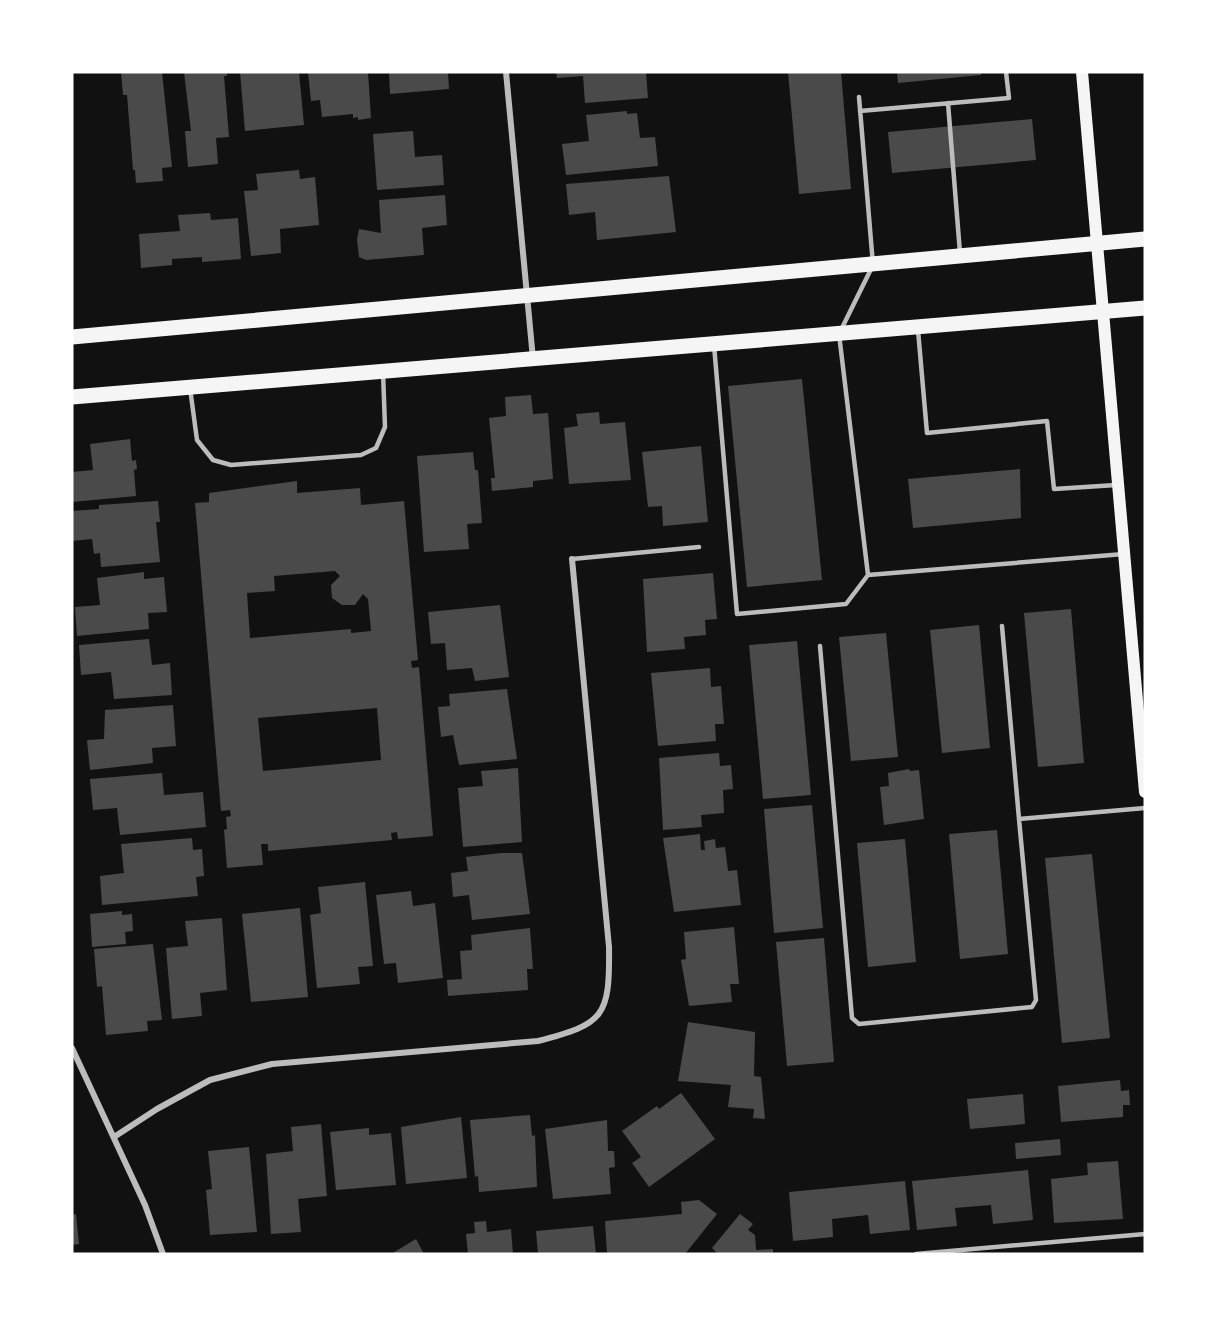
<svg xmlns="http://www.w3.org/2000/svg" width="1217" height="1326" viewBox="0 0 1217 1326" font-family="'Exo 2',sans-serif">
  <rect width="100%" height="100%" fill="#111"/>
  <path fill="#4a4a4a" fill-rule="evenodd" d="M121,72H162L172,167L162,168L163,181L136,183L135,170H133L127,95H123Z
    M184,72H227V76H224L229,137L216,138L218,164L188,167L185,131H191Z
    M240,72H299L304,125L245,131Z
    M308,72H368L371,118L358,120V117L353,118V114L322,117L320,100L311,101Z
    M389,72H448L449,89L390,94Z
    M556,72H646L648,98L585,103L583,76L557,78Z
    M788,72H841L851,189L799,194Z
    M897,72H981V75L898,83Z
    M627,111V114L637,113L640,138L655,137L658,166L566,175L562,144L589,141L586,115Z
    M1032,119L1036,160L892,173L888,132Z
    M413,131L415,157L442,155L444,185L377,190L373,134Z
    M299,170L300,179L315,177L319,225L280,229L281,253L251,256L244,191L258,190L256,174Z
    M669,176L676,232L597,240L595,212L569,215L566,184Z
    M445,195L447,225L422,228L424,255L366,260L359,257L357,239L359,229L381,233L379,200Z
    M210,213L211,220L238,218L241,259L202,262V257L172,259V265L141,268L139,234L180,231L178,215Z
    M802,379L822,580L747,587L728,386Z
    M531,395L533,414L548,413L553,479L533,481V487L492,491L491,478H495L489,418L506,416L505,397Z
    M599,412L600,424L625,422L631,480L569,484L564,428L578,426L576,414Z
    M130,439L132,461L136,460L137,469L134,470L136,496L72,502V472L93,470L90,444Z
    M701,446L708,522L663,526L662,506L648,507L642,452Z
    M473,452L475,470H478L482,523L467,524L469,549L424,552L417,456Z
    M1020,469L1021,518L913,528L908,479Z
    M297,481V493L360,488L361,505L404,501L418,660L411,661L412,668L419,667L433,836L398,839L397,832L391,833L392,840L268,851V844H261L263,865L227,868L224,830L227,829L226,817L231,816L230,810L221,811L195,503L209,502V493ZM335,571L340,576L331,585L332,598L342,605H355L363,594L368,599L371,631L351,633V629L250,638L247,593L275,591L274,576ZM377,708L381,760L263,771L258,718Z
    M158,501L160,522H156L160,562L101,567L100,553L94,554L92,539L72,541V511L99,509V505Z
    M144,572V579L164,577L167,612L148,613L149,629L77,636L75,607L100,605L97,578Z
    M713,573L717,619L705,620L706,635L684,637L685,649L647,652L643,579Z
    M500,605L509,677L475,681L472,668L447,670L445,643L431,644L428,612Z
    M1071,609L1084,763L1038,767L1024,613Z
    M979,625L990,748L942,753L930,630Z
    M886,633L898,757L851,761L839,637Z
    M149,639L152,665L170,663L172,695L114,699L111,672L81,675L79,645Z
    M797,641L811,795L763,799L749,645Z
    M710,668L711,687L721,686L724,724H715L716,741L658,746L651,673Z
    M507,689L517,759L459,765L453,735L441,737L438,707L450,706L449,694Z
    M173,705L176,746L152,748L153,763L90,770L87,740L104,739L105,710Z
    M719,753L720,766L731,765L733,789L723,790L724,813L701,815L702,827L663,830L659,758Z
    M518,768L522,842L463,847L458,788L483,786L481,771Z
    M909,769L910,771L919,770L924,819L884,825L880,787L889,786L888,773Z
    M162,773L164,795L203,792L206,827L120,835L117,808L93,810L90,779Z
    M812,805L823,928L774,933L764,809Z
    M997,830L1008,954L960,959L949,834Z
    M700,834L701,850H705L704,841L715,839L716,848L725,847L728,871L737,870L741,905L674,912L663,838Z
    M192,838L193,850L202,849L204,876L196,877L198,896L102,905L100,876L124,873L121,844Z
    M905,839L916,962L868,967L857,843Z
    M501,853H522L530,914L472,920L469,895L453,897L451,873L468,871L466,857Z
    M1092,854L1110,1038L1062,1043L1045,858Z
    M365,882L373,966L358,967L360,984L317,988L310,915L321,913L318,887Z
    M411,891L413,906L435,903L443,978L398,983L396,963L384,964L376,895Z
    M300,908L308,997L251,1002L242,914Z
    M122,911V915L132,914L133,931L125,932L126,944L92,947L90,914Z
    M222,918L227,990L200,993L202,1016L172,1019L166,948L188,946L185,921Z
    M734,927L739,984H730L732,1002L689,1006L681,960L686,959L684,932Z
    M530,928L533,969H527L528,990L448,996L447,980L462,979L460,951L472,950L471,935Z
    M824,938L834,1062L787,1066L776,942Z
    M153,944L162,1020L147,1021L148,1031L106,1035L102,986L97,987L94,949Z
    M688,1022L755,1032L754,1076L761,1077L765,1119L753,1118L754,1109L728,1107L731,1085L678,1081Z
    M1120,1080L1121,1091L1129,1090L1130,1105H1123V1117L1061,1122L1058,1086Z
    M681,1093L715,1139L649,1187L632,1163L641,1157L622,1131L657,1106L659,1109Z
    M1023,1094L1025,1124L970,1129L967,1099Z
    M530,1115L532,1136L535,1135L537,1187L479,1192L478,1176L475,1177L470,1120Z
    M461,1117L467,1178L406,1184L401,1127Z
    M607,1120L608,1151H614L615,1167L609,1168L611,1194L553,1199L545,1129Z
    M321,1124L327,1196L298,1199L301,1232L271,1234L266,1154L293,1151L291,1127Z
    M369,1128V1135L391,1133L396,1185L336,1190L330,1132Z
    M1060,1139L1061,1155L1016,1159L1015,1143Z
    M249,1147L257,1232L210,1235L206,1190L212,1189L208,1151Z
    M1118,1161L1123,1219L1054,1223L1051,1179L1088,1175L1087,1163Z
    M1028,1170L1033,1220L993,1224L991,1205L955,1208L957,1226L917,1230L912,1181Z
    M905,1181L910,1230L870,1234L868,1215L832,1219L833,1237L793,1241L789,1192Z
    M699,1200L717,1214L685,1254H607L605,1221L682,1214L681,1202Z
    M76,1214L79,1244L72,1245V1215Z
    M740,1214L753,1224L748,1230L755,1235L756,1250L773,1249V1254H718L712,1248Z
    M486,1221L487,1232L511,1229L513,1254H468L466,1234L475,1233L474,1222Z
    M593,1226L596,1254H538L536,1231Z
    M416,1239L424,1254H391Z"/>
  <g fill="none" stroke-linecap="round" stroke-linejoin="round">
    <path stroke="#bcbcbc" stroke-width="4.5" d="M859,97L873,265L839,334L868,575
      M948,103L960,253
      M860,111L1009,98L1006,72
      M918,330L927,433L1047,421L1054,489L1116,485
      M714,345L737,614L846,604L868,575L1124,554
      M190,388L197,440L213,460L231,465L361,455L376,448L385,427L383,372
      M572,559L699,547
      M1002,626L1019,819L1145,808
      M820,646L852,1018L859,1024L1032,1007L1036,1000L1019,819
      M916,1254L1145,1234"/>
    <path stroke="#bcbcbc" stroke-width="6" d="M506,72L533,359
      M72,1048L145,1205L163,1254
      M114,1137L157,1109L210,1080L272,1064L538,1041C604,1024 610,1017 609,947L572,559"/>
    <path stroke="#f5f5f5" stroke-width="12" d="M1082,72L1145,792"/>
    <path stroke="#f5f5f5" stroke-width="15" d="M72,337L1145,239
      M72,397C429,365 787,339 1145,308"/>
  </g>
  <rect width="1217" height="1326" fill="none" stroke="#ffffff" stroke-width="147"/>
</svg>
